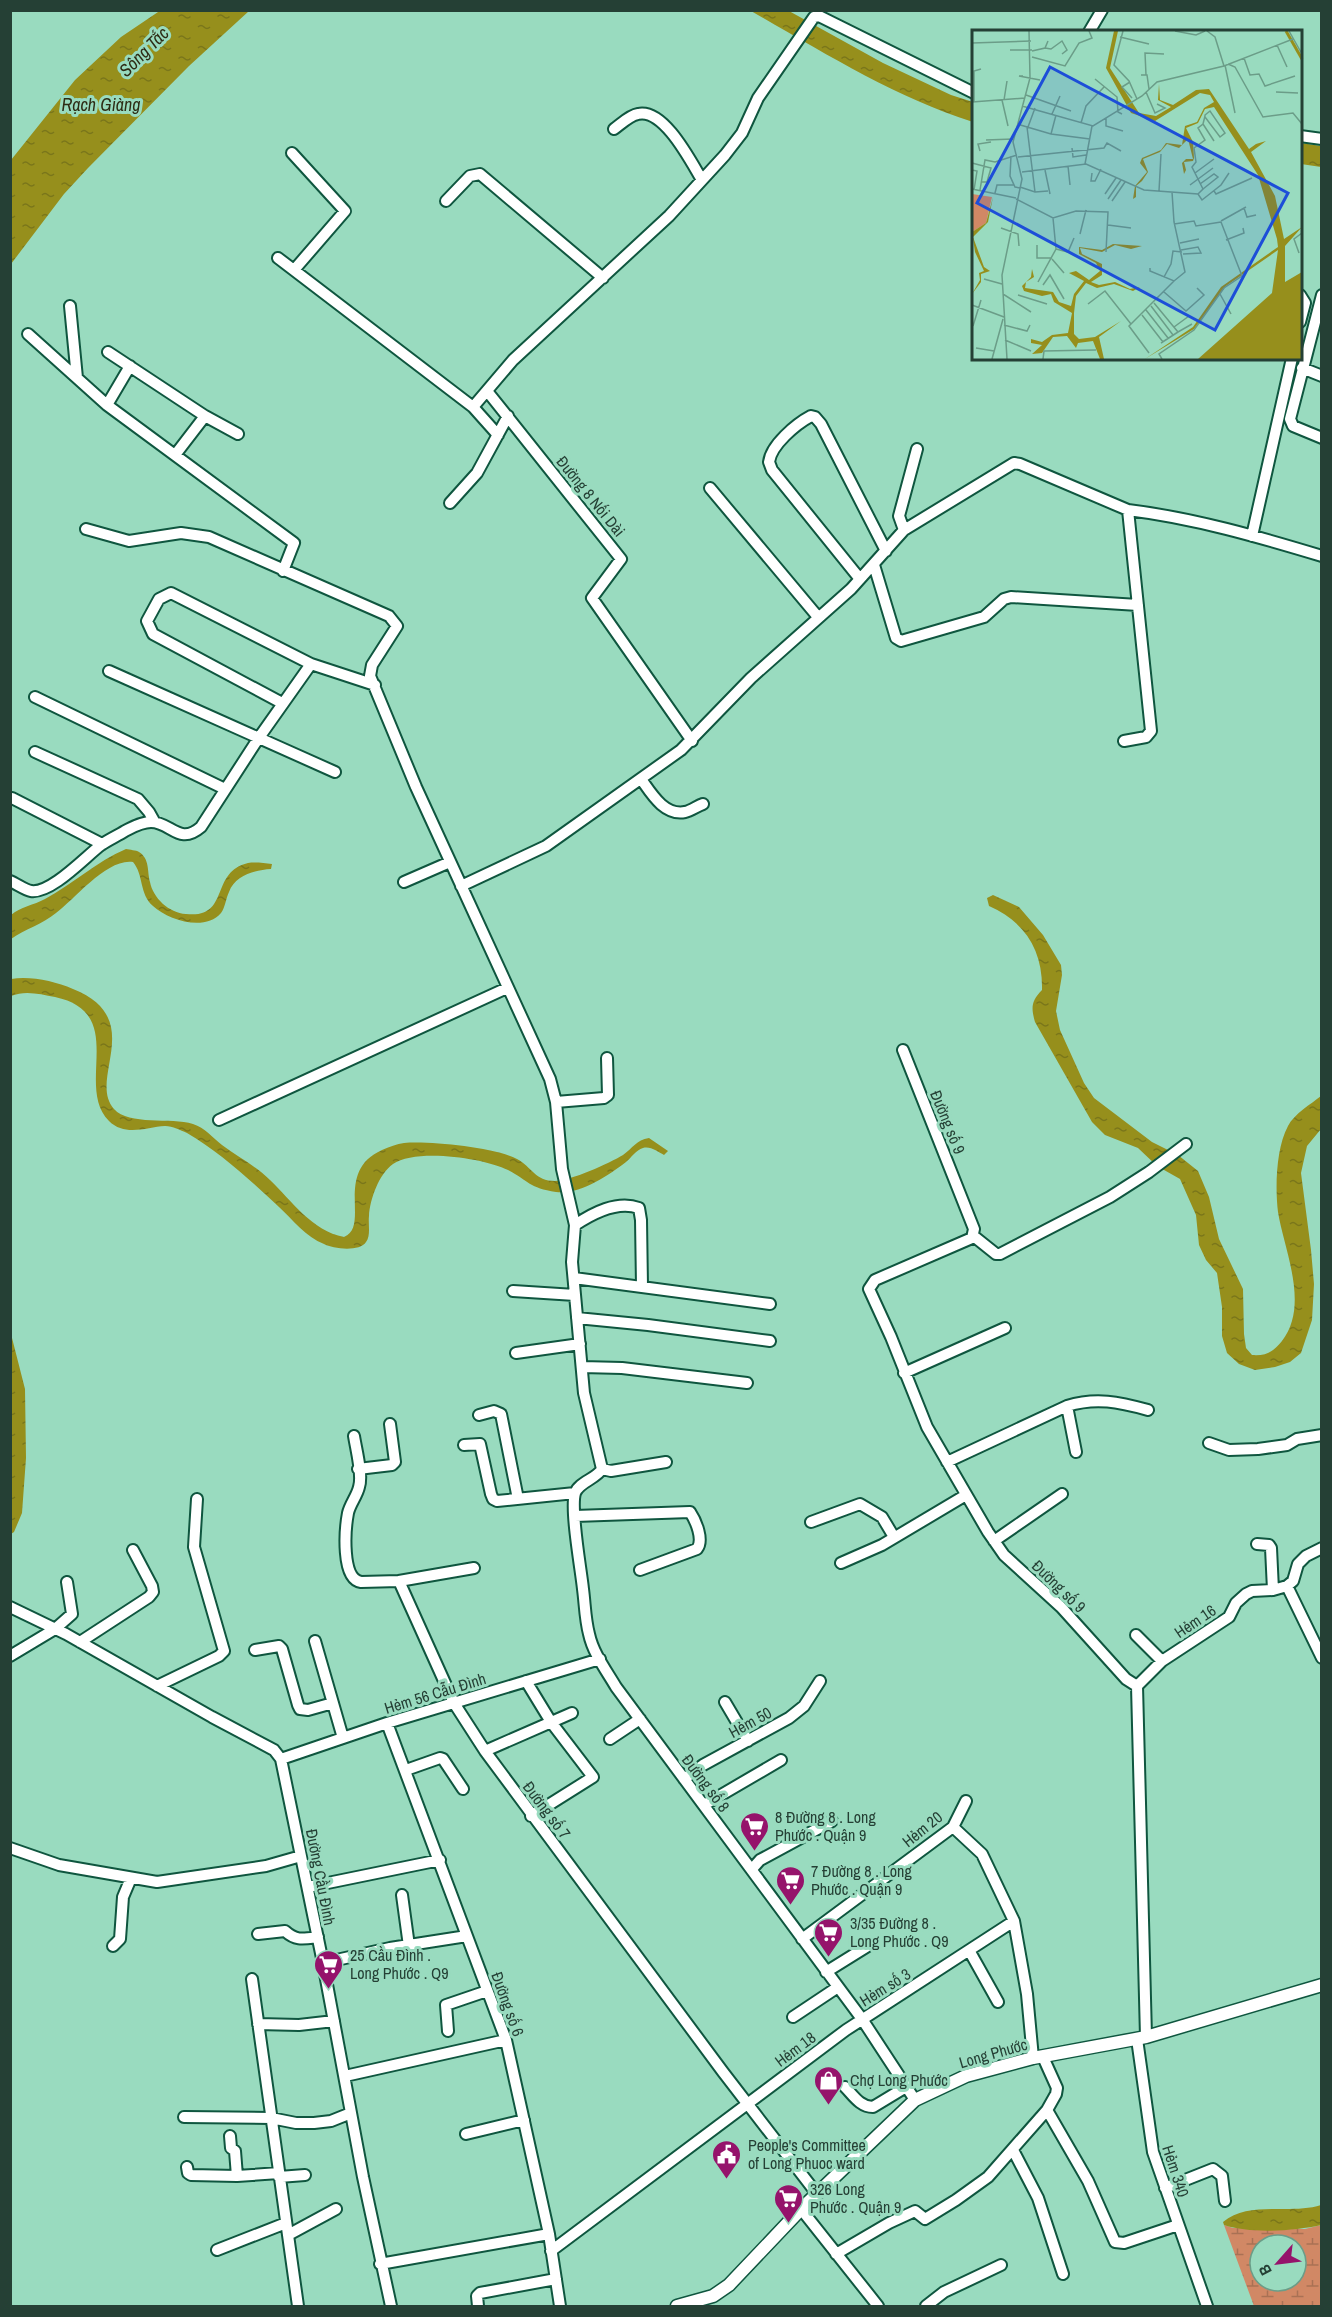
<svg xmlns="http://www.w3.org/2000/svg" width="1332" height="2317" viewBox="0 0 1332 2317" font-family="'Archivo Narrow',sans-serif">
  <defs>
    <pattern id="wetland-marsh" width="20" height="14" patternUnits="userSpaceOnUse" patternTransform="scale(1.5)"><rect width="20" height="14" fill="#d18865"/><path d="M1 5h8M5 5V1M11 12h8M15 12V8" fill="none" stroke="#a97154"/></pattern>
    <pattern id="water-ripples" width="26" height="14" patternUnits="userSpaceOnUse" patternTransform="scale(1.5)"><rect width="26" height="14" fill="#968f1c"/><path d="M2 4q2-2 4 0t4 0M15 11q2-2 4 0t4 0" fill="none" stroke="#7a761a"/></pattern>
  </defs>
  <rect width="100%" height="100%" fill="#99dbbf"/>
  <path fill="url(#wetland-marsh)" fill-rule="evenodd" d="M1224,2225L1233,2228L1305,2229L1321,2225V2306H1254ZM1260,2245H1296V2281H1260Z"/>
  <path fill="url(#water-ripples)" d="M161,10L249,11L189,66L88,168L64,194L11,264V160L75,80L121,37Z
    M751,11H789L883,63L951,95L973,102V122C894,97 823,52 751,11Z
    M1301,143L1321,146V167L1301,164Z
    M126,849C130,850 136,850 139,852C150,859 147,871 150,882C153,898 169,913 186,914C231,919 209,872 248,863C255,862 264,863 272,864L271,869C255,870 235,875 229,892C226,898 225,908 221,913C205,932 168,920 153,906C139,894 144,875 133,862C107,858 75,899 56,913C43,924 25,929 11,939V915C20,907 34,905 45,899C73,884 97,861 126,849Z
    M993,895L1019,907L1043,935L1061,965L1062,975L1056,1011L1060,1030L1084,1083L1094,1098L1152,1142L1178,1155L1198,1171L1209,1197L1219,1239L1243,1289L1244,1334L1246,1348L1252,1355C1266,1356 1273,1352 1282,1341C1310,1305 1284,1250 1278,1212C1275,1188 1276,1148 1288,1126C1294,1114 1311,1104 1321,1096V1129L1307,1146L1301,1173L1311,1250L1314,1284L1312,1320L1301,1353L1290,1362L1275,1367L1255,1370L1239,1364L1227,1353L1222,1336V1307L1217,1273L1206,1260L1199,1245L1196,1215L1180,1179L1157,1166L1138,1148L1105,1135L1092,1122L1035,1022C1031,1008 1031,1001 1042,990C1043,950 1025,922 989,906L987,898Z
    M11,979C31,976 54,981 73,989C148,1019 87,1079 114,1109C129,1126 171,1117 193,1124C205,1128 212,1137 222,1145C238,1157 256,1166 270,1180C292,1201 312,1231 344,1237C371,1226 333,1172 382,1150C389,1147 397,1144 404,1143C431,1141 493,1147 517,1159C532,1167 535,1181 555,1181C570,1181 610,1163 623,1155C633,1148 636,1140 649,1138L668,1151L664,1155C658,1152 651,1146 643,1148C636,1150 631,1158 626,1162C608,1176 579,1195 556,1192C529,1188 529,1181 508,1170C484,1158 416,1148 393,1164C379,1174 370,1199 369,1216C368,1224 371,1236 366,1242C360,1252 333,1249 324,1244C306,1237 292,1219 279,1207C251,1181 220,1152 187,1133C180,1130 173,1126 165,1126C147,1127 125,1137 109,1121C74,1086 129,1013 55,997C40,994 25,990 11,996Z
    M11,1334L25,1389L26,1458L22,1513L14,1532L11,1534Z
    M1321,2205V2225C1295,2231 1250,2234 1224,2225L1223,2222C1249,2200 1291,2215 1321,2205Z"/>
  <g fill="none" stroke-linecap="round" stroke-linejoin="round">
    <defs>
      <path id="minor" d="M1089,32L1102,10
        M614,129C621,124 630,115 638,114C664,108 691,162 702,180
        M1300,136L1322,139
        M292,153L345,211L294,270
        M446,201L470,176L480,174L603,278
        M278,258L473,407L513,360L669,216L725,155L742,133L758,98L814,17L819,16L974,93
        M1300,295L1305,303L1300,322
        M1322,295L1290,419L1293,426L1322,438
        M70,306L77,378
        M28,334L107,405L294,543L283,571
        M108,352L205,416
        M1302,368L1322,376
        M487,391L621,559L592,598L692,741
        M107,405L130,366
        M473,407L498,435
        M175,455L205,416L238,434
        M710,488L818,617
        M450,503L477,473L508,416
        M1128,510C1194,518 1259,537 1322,556
        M86,529L129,541L181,533L209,537L389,616L397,626L372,665L370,676L416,787L550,1079L556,1102L562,1169L575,1225L572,1262L584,1393L602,1469C596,1479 579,1482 575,1493C570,1510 581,1569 583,1589C585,1604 585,1619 589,1634C593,1653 606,1670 616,1687L862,2019L915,2100
        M904,530L899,516L917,449
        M1252,536L1292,358
        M874,565L896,638L901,641L984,617L1004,599L1011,597L1138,605
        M860,579L772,470L769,462C771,445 796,424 811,416L815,417L821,424L886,551
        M109,671L335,772
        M35,697L225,789
        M282,703L153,634L147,621L159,599L171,593L311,664
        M35,752L138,799L149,812L154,821
        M641,779C651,793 664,816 685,812C691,811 697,806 703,804
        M12,798L102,844
        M10,881C17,884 25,890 31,891C51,894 85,857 101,845C108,840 117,836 125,831C133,827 141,822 151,822C171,822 179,846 201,827L258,739L311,664L375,685
        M404,882L450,862
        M461,886L546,846L681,750L751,678L851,589L904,530L1014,463L1020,464L1128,510L1151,731L1146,737L1124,741
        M903,1050L974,1229L972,1238
        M556,1102L604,1098L608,1095L607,1058
        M219,1120L507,988
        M575,1225C593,1213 617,1200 639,1208L641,1220L642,1286
        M574,1278L770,1304
        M513,1291L575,1295
        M577,1318L648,1325L770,1341
        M516,1353L580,1344
        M582,1367L622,1368L747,1383
        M904,1373L1005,1328
        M1067,1406L1076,1452
        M479,1415L494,1411L501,1414L518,1499
        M354,1436C356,1449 363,1475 359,1487C357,1496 350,1504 348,1513C345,1529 341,1579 361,1582L399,1581L454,1703L485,1751L723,2072L817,2194
        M1209,1443L1229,1450L1258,1449L1287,1445L1297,1439L1322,1435
        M464,1445L480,1444L491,1494L493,1499L497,1501L575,1493
        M947,1462L1067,1406C1096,1397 1119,1402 1148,1410
        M358,1469L392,1465L395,1462L390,1424
        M602,1469L611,1471L666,1462
        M575,1516L690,1512C696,1521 704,1540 697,1549L640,1570
        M811,1522L860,1504L882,1517L894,1537
        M994,1541L1062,1494
        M1257,1544L1269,1545L1271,1548L1273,1590
        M841,1563L882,1545L966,1495
        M399,1581L474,1568
        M1287,1586L1322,1658
        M10,1607L66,1634L212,1717L274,1750L281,1759L323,1963L363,2177L391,2306
        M1136,1635L1162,1661
        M315,1641L343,1738
        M80,1642L149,1597L153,1592L152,1586L133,1550
        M255,1650L279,1646L282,1649L298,1705L300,1709L308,1710L333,1703
        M10,1656L55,1629L72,1614L67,1582
        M526,1681L551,1722L593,1777L531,1816
        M157,1686L219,1656L224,1651L194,1547L197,1499
        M1137,1686L1126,1679L1061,1607L1004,1555L988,1532L927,1427L891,1337L869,1289L875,1280L972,1238H976L996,1254H1000L1110,1197L1149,1172L1186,1144
        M1137,1686L1146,2037
        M1137,1686L1162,1661L1229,1617L1236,1603L1246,1594L1252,1591L1273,1590L1287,1586L1293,1581L1298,1564L1306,1556L1322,1548
        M725,1702L748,1741
        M387,1723L506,2040L549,2234L560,2306
        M610,1739L640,1719
        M485,1751L572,1713
        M281,1759L387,1723L600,1659
        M406,1770L440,1758L443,1759L463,1789
        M684,1779L703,1765L789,1718L804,1706L820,1681
        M704,1805L781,1760
        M953,1827L982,1854L1014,1921L1027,1994L1033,2058
        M10,1848L59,1865L157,1882L266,1866L301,1856
        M752,1869L760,1860L832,1821
        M308,1887L440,1860
        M402,1895L409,1946
        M258,1934L285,1931C296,1941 303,1939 318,1937
        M802,1939L953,1827L966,1801
        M113,1946L120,1939L123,1897L131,1878
        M970,1952L998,2002
        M323,1963L390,1948L467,1936
        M826,1972L871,1944
        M252,1979L298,2306
        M793,2017L838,1987
        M258,2024L299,2025L334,2021
        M448,2031L446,2005L487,1991
        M1137,2039L1153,2152L1207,2306
        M345,2076L506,2040
        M845,2087C853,2095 860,2107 873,2107L906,2087
        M1047,2110L1088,2181L1115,2242L1124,2243L1178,2225
        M184,2117L271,2118L296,2123H314L331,2121L351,2113
        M466,2134L524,2120
        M230,2136L231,2148L235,2151L237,2176
        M1013,2150L1038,2198L1063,2274
        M187,2167L188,2173L191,2175L237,2176L279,2173
        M279,2177L305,2175
        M1165,2188L1213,2169L1222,2176L1225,2201
        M801,2209L878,2306
        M288,2235L336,2209
        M217,2250L286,2223
        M551,2251L846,2030L1014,1921
        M836,2254L889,2223L915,2211L925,2219L956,2200L988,2177L1047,2110L1056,2094L1057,2088L1043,2057
        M380,2264L549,2234
        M478,2306L477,2296L480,2293L556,2279
        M926,2306L944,2292L1001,2265"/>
      <path id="tertiary" d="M677,2306L713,2296L729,2285L801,2209L915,2100L966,2076L1033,2058L1146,2037L1322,1985"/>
    </defs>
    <use href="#minor" stroke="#0f563f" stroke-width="14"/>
    <use href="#tertiary" stroke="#0f563f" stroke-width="15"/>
    <use href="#minor" stroke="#fff" stroke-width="10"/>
    <use href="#tertiary" stroke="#fff" stroke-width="12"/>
  </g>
  <defs>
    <symbol id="supermarket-pin" viewBox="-11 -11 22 30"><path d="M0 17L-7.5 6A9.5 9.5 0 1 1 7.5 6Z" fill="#95136b" stroke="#99dbbf"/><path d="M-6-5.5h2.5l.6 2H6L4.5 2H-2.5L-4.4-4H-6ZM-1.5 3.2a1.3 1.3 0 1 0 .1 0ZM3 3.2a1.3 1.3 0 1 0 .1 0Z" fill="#fff"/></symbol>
    <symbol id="shop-pin" viewBox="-11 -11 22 30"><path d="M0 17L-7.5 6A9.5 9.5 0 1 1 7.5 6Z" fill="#95136b" stroke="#99dbbf"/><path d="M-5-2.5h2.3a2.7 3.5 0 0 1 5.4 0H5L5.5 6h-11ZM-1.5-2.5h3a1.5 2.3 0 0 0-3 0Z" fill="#fff"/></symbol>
    <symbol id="civic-pin" viewBox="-11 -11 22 30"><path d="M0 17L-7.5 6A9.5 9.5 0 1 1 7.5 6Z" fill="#95136b" stroke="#99dbbf"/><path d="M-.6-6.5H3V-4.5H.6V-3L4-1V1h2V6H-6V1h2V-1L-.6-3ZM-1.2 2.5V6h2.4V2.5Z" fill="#fff"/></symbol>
  </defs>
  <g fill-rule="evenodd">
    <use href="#supermarket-pin" x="738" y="1810" width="33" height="45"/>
    <use href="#supermarket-pin" x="774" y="1864" width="33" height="45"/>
    <use href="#supermarket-pin" x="812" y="1916" width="33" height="45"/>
    <use href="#supermarket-pin" x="312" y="1948" width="33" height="45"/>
    <use href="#shop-pin" x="812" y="2064" width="33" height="45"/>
    <use href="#civic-pin" x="710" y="2138" width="33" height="45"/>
    <use href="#supermarket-pin" x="772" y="2182" width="33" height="45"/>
  </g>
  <g text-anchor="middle" stroke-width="6" stroke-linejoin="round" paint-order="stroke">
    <g font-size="16" fill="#254035" stroke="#99dbbf">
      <text transform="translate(591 496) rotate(51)" y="6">Đường 8 Nối Dài</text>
      <text transform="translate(948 1122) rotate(68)" y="6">Đường số 9</text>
      <text transform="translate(1059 1586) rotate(44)" y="6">Đường số 9</text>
      <text transform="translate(1195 1621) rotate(-34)" y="6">Hẻm 16</text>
      <text transform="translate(435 1693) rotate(-17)" y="6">Hẻm 56 Cẫu Đình</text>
      <text transform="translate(750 1722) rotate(-29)" y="6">Hẻm 50</text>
      <text transform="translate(706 1783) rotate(53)" y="6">Đường số 8</text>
      <text transform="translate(547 1810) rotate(53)" y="6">Đường số 7</text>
      <text transform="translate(922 1829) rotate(-39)" y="6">Hẻm 20</text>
      <text transform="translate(321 1877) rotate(79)" y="6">Đường Cầu Đình</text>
      <text transform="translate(885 1987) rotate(-32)" y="6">Hẻm số 3</text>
      <text transform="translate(508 2004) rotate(70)" y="6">Đường số 6</text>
      <text transform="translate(795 2049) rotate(-37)" y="6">Hẻm 18</text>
      <text transform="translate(993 2053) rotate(-16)" y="6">Long Phước</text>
      <text transform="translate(1176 2171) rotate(72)" y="6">Hẻm 340</text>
    </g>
    <g font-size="16" fill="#254035" stroke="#99dbbf" text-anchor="start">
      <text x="775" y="1823">8 Đường 8 . Long<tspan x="775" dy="18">Phước . Quận 9</tspan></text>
      <text x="811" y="1877">7 Đường 8 . Long<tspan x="811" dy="18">Phước . Quận 9</tspan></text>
      <text x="850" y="1929">3/35 Đường 8 .<tspan x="850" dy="18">Long Phước . Q9</tspan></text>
      <text x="350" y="1961">25 Cầu Đình .<tspan x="350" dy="18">Long Phước . Q9</tspan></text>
      <text x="850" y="2086">Chợ Long Phước</text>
      <text x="748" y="2151">People's Committee<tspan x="748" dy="18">of Long Phuoc ward</tspan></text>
      <text x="810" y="2195">326 Long<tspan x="810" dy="18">Phước . Quận 9</tspan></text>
    </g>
    <g font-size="18" font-style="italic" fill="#2e2c15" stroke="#99dbbf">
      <text transform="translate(144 52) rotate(-45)" y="6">Sông Tắc</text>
      <text x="101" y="111">Rạch Giàng</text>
    </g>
  </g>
  <g transform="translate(972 30)">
    <rect width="330" height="330" fill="#99dbbf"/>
    <path d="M0,164L20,167L14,193L0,202Z" fill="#d18865"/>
    <path d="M142,1H146L138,38L167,83L184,86L199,77L186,70L187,54L188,70L201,75L224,60L237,59L277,119L284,114L294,111L279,122L303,166L312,209L330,197L313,216V252L330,242V329H226L300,263L306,220L254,256L222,299L173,329L221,297L249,257L306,217L305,209L286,145L242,77L233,79L226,93L214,98L221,112L222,128L221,131L212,132L214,140L212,144L210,133L214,129H221L216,109L207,118L195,114L188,122L171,129L176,142L170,151L164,156V167L161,169L163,156L175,142L168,133L170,128L189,120L194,113L210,115L213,96L225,92L232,78L242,72L238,65L228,63L183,91L159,83L134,38ZM21,167L16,192L1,207L12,237L18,241L9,244V252L0,264L8,250L7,243L12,241L3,222L0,202L14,193ZM141,214L170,216L159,219L143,215L130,222L108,218L110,224L130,234V245L119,252L127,255L143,252L158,259L168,257L161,261L142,254L125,258L114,253L104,266L102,283V304L107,309L123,307L149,291L127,307L132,329H128L121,311L106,313L104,318L95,306L81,307L70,323L60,324L70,315L59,313V309L70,312L80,305L96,303L100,283L82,272L79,264L70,266L52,261L50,256L59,247L60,239L62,247L54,252L53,258L81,262L87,272L99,276L102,264L112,251L97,243L104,241L117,250L128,241L124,233L107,224V217L130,220Z" fill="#968f1c"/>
    <path fill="none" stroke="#968f1c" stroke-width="3" d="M314,1L330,29"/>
    <path fill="none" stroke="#6b9d88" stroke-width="1.5" d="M151,1L142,35L157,51L165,69M203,1L224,5L233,1M235,1L243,7L252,36M317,1L330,24M148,7L177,14M0,13L59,11M305,15L315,37M73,18L79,19L90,11L95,20L90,24M38,20H60M60,21L73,18L76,11M60,27L93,36L107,13L120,8L117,1M272,28L278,45L287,44L293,56L323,46M256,34L263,37L291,87L321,83L330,94M253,35L263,83M169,45H175L177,59M174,45L173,23L192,24M51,46H47L68,50M123,49L145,67L146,82L150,84M158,52L150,57L160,68M174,62L183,83L193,78L185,74M304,62L326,63M54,65L99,81M30,70L36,96M32,70L35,51M0,72L53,68M2,72V41L9,39M50,76L121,96L170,66L185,52L252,36L321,9M80,84L88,66M134,88V96L151,101M109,93L114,76L132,57M45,94L79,104L118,109M231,94L242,111M55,97L63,162M56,97L63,78M79,104L84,85M14,110L41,109M100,118L101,127L114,125M8,121L6,114L19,112M39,126L38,146L43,157L48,158M46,127L132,118L135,113L149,121M0,133L19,138L15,152H9M113,134L120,96M96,136L98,155M0,140L5,141L2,160M73,140L78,164M50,142L114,134L172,160L226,164L230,170L249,155L257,143M120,143L119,151H123L129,139M223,143L242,129M228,154L242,144L246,147L231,159M218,155L241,138M48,157L63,162L76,161M0,159L44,168M8,160L13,130L23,132L45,125M187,161L189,124M242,161L244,164L280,148M23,163L25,155H42M133,164L144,148M226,164L231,159L220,137L224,132L222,118L233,110L226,98L231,94L233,86V85L238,81L253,103L248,107L233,87M44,169L81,188L104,181L136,182L134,222M136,169L149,150M140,171L153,152M272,178L275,187L284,185M249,191L274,177M202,194L222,191L224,196L249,192M136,195L159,198M29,198L46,204L47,216M108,204L114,180M254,210L272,203L271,198M208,213L227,209M65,215V228H80M84,219L96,222L102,208M209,220L226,217L229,223L211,224M327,223L322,209L330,203M80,229L92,243M178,238V241L202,251L213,242L202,192L200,162M192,247L199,234L201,221L210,222M12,249L30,254M66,252L84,219L81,188M71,255L78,245L92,269M192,262L214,281L232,265L225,258M31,264L59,282M248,264L259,284M46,265L75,274M182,273L206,302L220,294M116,274L133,261L159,294M0,275L32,287M179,276L201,305M174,280L196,308M170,285L191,312M32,295L55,301L58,295M1,296L9,270M202,297L217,286M33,310L59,321M189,313L206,302M4,318L22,321M177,323L157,296L202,251M20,329L31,289M35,329L30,245L50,149L41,112L58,48L57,1M71,329L72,321L124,320M190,329L187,324L222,300L252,258L270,246L249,192"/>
    <path fill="#1d4ed8" fill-opacity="0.15" stroke="#1d4ed8" stroke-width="3" d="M78,37L316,163L243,300L5,173Z"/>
    <rect width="330" height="330" fill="none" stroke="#254035" stroke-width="3"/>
  </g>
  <rect width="1332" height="2317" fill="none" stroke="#254035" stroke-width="24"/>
  <g transform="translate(1278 2263) rotate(242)"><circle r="28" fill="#99dbbf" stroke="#6b9d88" stroke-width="1.5"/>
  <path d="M0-4.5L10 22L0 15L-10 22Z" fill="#95136b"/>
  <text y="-9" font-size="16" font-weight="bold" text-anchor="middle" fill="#254035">B</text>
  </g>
</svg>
